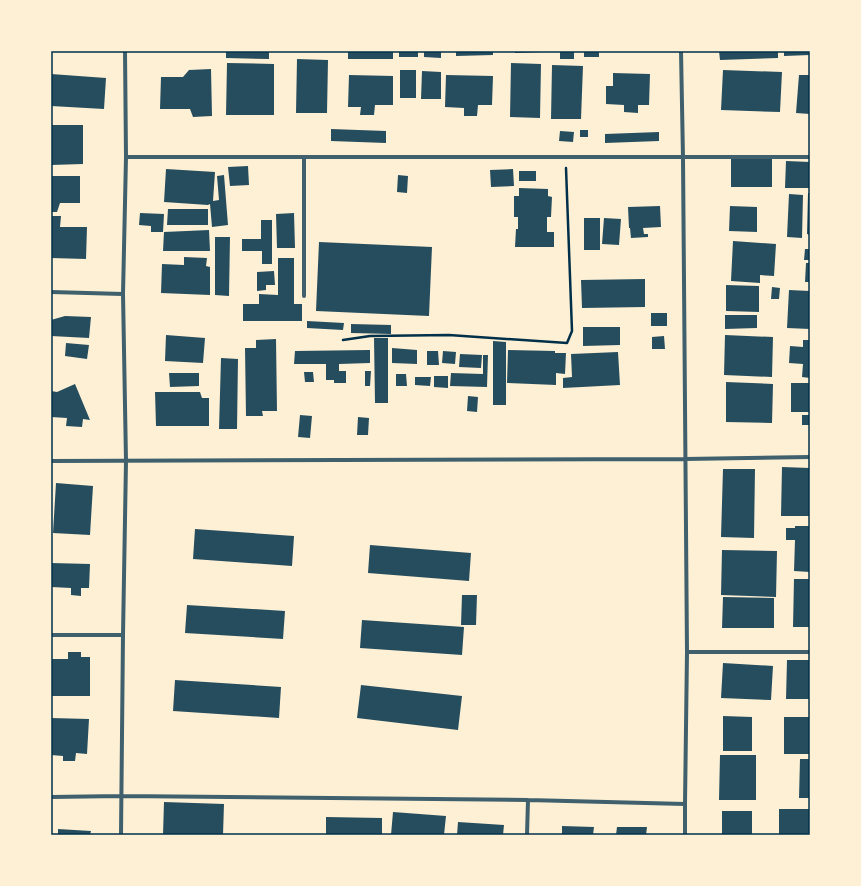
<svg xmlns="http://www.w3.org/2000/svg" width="861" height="886" viewBox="0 0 861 886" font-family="'Sofia Sans Condensed',sans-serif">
  <rect width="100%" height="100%" fill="#fdf0d5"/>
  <path fill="#264d5e" d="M226,51H269V59L226,58Z
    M348,51H393V59H348Z
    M399,51H418V57H399Z
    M424,51H441V58L424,57Z
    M456,51H493V55L456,56Z
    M515,51H542V52L515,53Z
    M560,51H574V59H560Z
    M584,51H599V57H584Z
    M719,51H778V58L720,60Z
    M784,51H810V55L784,56Z
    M297,59L328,60L327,113H296Z
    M227,63L274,64V115H226Z
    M511,63L541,64L540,118L510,117Z
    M552,65L583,66L581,119H551Z
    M211,69L212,116L193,117L190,109H160L161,77H183L189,70Z
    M400,70H416V98H400Z
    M723,70L782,72L780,112L721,110Z
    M422,71L441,72V99H421Z
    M613,73L650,74L649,105H638V113L624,112V105L606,104V86H613Z
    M51,74L106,78L104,109L51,106Z
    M349,75L393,76V105H375L374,115H360L361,107H348Z
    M446,75L493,76L492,105H478L477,116H464V108L445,107Z
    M799,75H810V114L796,113Z
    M51,125H83V164L51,165Z
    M331,129L386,131V143L331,141Z
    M580,130H588V137H580Z
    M560,131L574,132L573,142L559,141Z
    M659,132V141L605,143V134Z
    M731,159H772V187H731Z
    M786,161L810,162V188H785Z
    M248,166L249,185L230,186L228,167Z
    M166,169L215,172L213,201L219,200L217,176L224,175L228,225L212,227L210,204L208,205L164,202Z
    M513,169L514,186L491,187L490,170Z
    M519,171H536V181H519Z
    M398,175L408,176L407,193L397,192Z
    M51,176H80V203H60L57,212H51Z
    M519,188L548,189V196L552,197L551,217H547V232H554V247H515L516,229H518V217H514V196H519Z
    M808,193H810V235L807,234Z
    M789,194L803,195L802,238L787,237Z
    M660,206L661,227L643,228L644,234H648V237L631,238L630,228H629L628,207Z
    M730,206L757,207V232L729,231Z
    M168,209H208V225H167Z
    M140,213L164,214L163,232H151V226L139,225Z
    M294,213L295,248H277L276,214Z
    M51,216H61L60,227H87L86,259L51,258Z
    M584,218H600V250H584Z
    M604,218L621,219L619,245L602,244Z
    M261,220H272V264H262V251H242V239H261Z
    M209,230L210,251H163L164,232Z
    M215,237H230L229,296L215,295Z
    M733,241L776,244L774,276L760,275V283L731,281Z
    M319,242L432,247L429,316L316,311Z
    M805,249H810V260H804Z
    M184,257L207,258L206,266L210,267V295L161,293L162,264L184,265Z
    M278,258H294V304H302V321H243V304H259V294L278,295Z
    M806,263H810V282H805Z
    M274,271L275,285H266V290L257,291V272Z
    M645,279V307L582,308L581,280Z
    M726,285L759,286V312L726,311Z
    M772,287L780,288L779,299H771Z
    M789,290L810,291V329L787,328Z
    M651,313H667V326H651Z
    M725,315H757V328L725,329Z
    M65,316L91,317L89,338L51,336V320Z
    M307,321L344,323L343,330L307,328Z
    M351,324L391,325V334L351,333Z
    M583,327H620V345L583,346Z
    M166,335L205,338L203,363L165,361Z
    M725,335L773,337L772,377L724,375Z
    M664,336L665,349H652V337Z
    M374,338H388V403H375Z
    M276,339L277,411H262L263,416H246L245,348H256V340Z
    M803,340H810V378L802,377L803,364L789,363L790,346L803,347Z
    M493,341L506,342V405H493Z
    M66,343L89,345L87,359L65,356Z
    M392,348L417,350V364L392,363Z
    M370,350V363L339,364V371H346V383H334V380H326V364H294L295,351Z
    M508,350L555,351V353H566L565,374L556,373V385L507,383Z
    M427,351H438L439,365H427Z
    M443,351L456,352L455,364L442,363Z
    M618,352L620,385L563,388V378L572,377L571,354Z
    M460,354L482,355L481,368L459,367Z
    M483,355H488L487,387L450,386L451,373L483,374Z
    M221,358L238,359L237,429H219Z
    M365,371H371L370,386H365Z
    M304,372H313L314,382H305Z
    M169,373H199V386L170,387Z
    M396,374H406L407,386H396Z
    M434,376H448V388L434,387Z
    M415,377H431L430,386L415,385Z
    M726,382L773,384L772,423L726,422Z
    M791,383H810V412H791Z
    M75,384L90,420L83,419L82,427L66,426L67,418L51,417V391L57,392Z
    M155,392H200L202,398H209V426H156Z
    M468,396L478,397L477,412L467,411Z
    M300,415L312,416L310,438L298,437Z
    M802,415H810V425H802Z
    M358,417L369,418L368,435H357Z
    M782,467L810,468V516H781Z
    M723,469H755L754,538L721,537Z
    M56,483L93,486L90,535L53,533Z
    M795,526H810V572L794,571L795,540H786V528H795Z
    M195,529L294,536L292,566L193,559Z
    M370,545L471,553L469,581L368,573Z
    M722,550L777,551L776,597L721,595Z
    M51,563L90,564L89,588H81V596L71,595V588L51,587Z
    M794,579H810V627H793Z
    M462,595H477L476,625H461Z
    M723,597L774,598V628H722Z
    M187,605L285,611L283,639L185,633Z
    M362,620L464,627L462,655L360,648Z
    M68,652H81V657H90V696H51V659H68Z
    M787,660H810V699H786Z
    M723,663L773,666L771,700L721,698Z
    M175,680L281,687L279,718L173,711Z
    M361,685L462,696L458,730L357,718Z
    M723,716L752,717V751H723Z
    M784,717H810V754H784Z
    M51,718L89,719L87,754L76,753L75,761H63V756L51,755Z
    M720,755H756V800H719Z
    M800,759H810V798H799Z
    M164,802L224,804L223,835H163Z
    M779,809H810V835H779Z
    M722,811H752V835H722Z
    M393,812L446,816L444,835H391Z
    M326,817L382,818V835H326Z
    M458,822L504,825L503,835H457Z
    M562,826L594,827L593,835H562Z
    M617,827H647L646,835H616Z
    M58,829L91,831L90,835H58Z"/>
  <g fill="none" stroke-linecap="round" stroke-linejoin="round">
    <path stroke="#003049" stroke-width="2.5" d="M343,340L370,336L449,335L567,343L572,331L566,168"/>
    <path stroke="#3f606c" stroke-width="4" d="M681,51L683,158L687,652L685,804
      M126,157H810
      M304,157V296
      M51,292L123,294
      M51,461L685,459L810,457
      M51,635H123
      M687,652H810
      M51,797L121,796L528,800L685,804V835
      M121,835L123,635L126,461L123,294L126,157L125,51
      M527,835L528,800"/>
  </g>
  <rect width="861" height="886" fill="none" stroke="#fdf0d5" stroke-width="104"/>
  <rect x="52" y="52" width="757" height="782" fill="none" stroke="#003049" stroke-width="1.5"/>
</svg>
